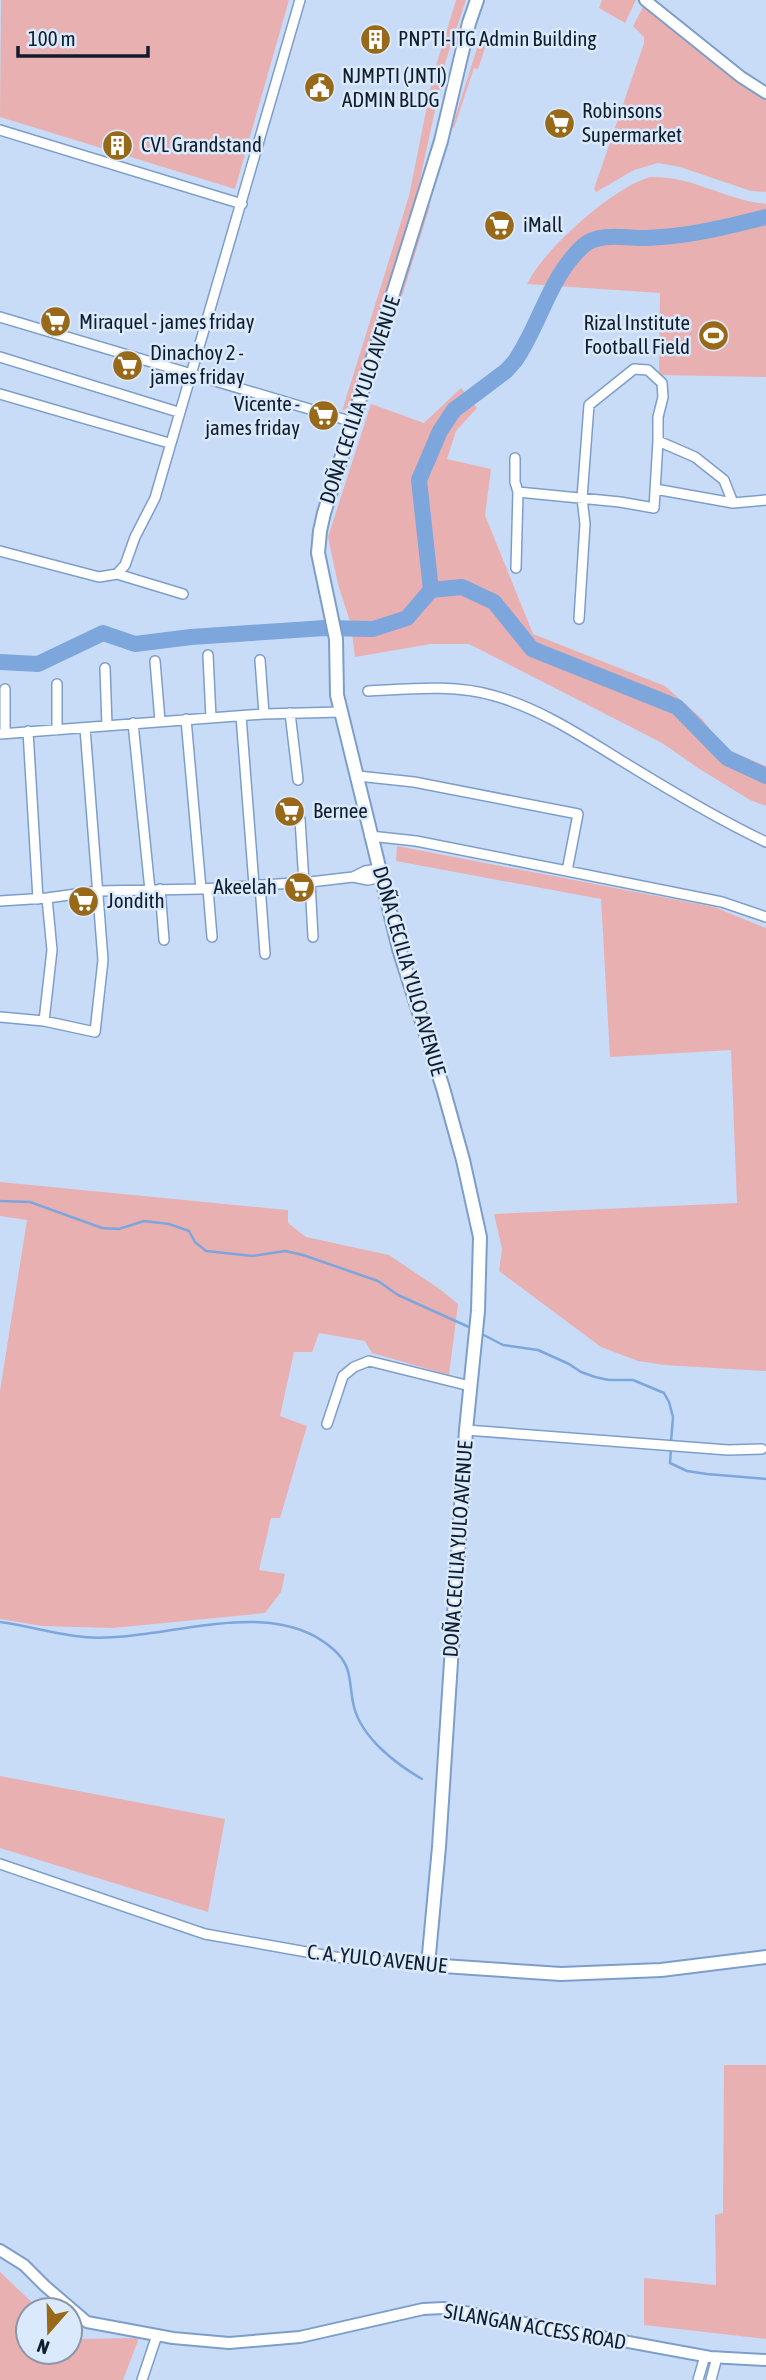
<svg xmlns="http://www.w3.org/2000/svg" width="766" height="2380" viewBox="0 0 766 2380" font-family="'Asap Condensed',sans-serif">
  <rect width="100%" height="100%" fill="#c8dcf8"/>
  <path fill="#e9b0b2" d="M1,0H289L235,189L0,117Z
    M456,0H466L446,60L416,198L355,393L350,406L342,411L409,196L433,76Z
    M602,0H636L625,23L599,8Z
    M643,7L651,8L766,100V192L751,191L680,167L658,163L634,170L596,192L594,189L644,43V37L633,26Z
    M480,39L487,42L478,69L474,68L454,128L452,127Z
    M650,177C690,175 726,200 766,204V377L659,375L660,293L527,284C544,249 612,188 650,177Z
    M427,205L430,206L402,296L399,295Z
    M461,388L477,408L456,431L447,459L491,469L485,515L533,634L665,686L702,719L726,749L766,766V806L750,800L698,768L662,743L469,644H431L355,657L351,625L338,584L328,537L371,404L424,423Z
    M397,846L714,907L766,928V1371L665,1365L638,1361L601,1347L499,1271L502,1249L494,1214L737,1203L731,1050L610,1057L601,899L396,861Z
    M0,1182L288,1210V1223L306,1237L389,1255L441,1290L458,1304L449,1375L372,1353L365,1341L319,1333L312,1352H294L280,1416L307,1426L280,1518H271L259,1570L285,1574L281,1592L265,1613L113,1628L42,1626L0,1619V1391L27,1220L0,1216Z
    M0,1776L225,1819L208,1912L0,1848Z
    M724,2065H766V2339L644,2325V2278L716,2285L715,2215L723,2213Z
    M0,2272L40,2310H28V2352H70V2339L139,2338L123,2380H0Z"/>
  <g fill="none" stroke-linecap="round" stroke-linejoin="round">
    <path stroke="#7da6dd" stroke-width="2.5" d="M0,1201L30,1202L102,1228L119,1229L144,1221L169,1224L189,1231L195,1242L206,1251L253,1256L285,1251L303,1255L378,1281L398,1295L471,1328
      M480,1333L503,1345L538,1350L569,1364L581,1372L595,1377L609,1380H633L664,1393L669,1402L673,1417L671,1442
      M671,1449L670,1463L687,1471L707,1474L766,1479
      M0,1622C28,1626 56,1634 84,1637C160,1644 270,1592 333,1649C354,1667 348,1683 354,1707C362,1738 396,1764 422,1779"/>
    <path stroke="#7da6dd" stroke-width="16" d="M431,590L462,587L494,602L532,649L677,707L727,758L766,776
      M0,662L38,664L103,633L135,644L191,637L325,628L373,629L407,618L431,590L419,480L440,431L454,410L506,371L515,361C540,325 549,277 583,246C598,232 626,238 645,238C687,237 726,227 766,217"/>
    <defs>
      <path id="minor" d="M0,130L242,204
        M0,317L353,422
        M0,357L178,412
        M0,394L169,443
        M515,458V482L518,492L620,502L654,508L658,441L695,457L724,480L733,503L766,500
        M655,489L733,503
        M0,551L99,577L117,574L183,594
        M516,568L518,492
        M117,574L125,565L135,537L155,498L300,0
        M579,619L585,524L582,498L589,405L634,369L648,370L662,383L663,397L658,417V441
        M208,655L211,718
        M260,660L264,714
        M155,661L160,721
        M105,668L107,726
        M57,684V730
        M5,689V733
        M368,691C410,689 454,684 495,696C541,709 583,737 622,761C669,790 717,819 766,842
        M290,713L298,780
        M241,716L254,885
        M186,719L201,889
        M133,723L150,890
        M28,731L38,899
        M0,734L264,714L341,712
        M358,776L414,782L578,814L567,871L416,841L370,836
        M300,819L304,883
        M567,871L722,902L766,917
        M353,877L368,880L381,877
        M310,882L313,937
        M260,885L265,954
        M160,889L164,940
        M208,889L212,937
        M47,898L52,950L44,1021L95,1032L103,960L85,728
        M0,901L47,898L98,891L201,889L310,882L353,877L365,871L379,869
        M0,1017L44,1021
        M327,1424L343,1376L354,1367L369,1361L470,1386
        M466,1430L728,1450L762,1449
        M0,1864L205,1934L335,1957L428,1965
        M142,2380L157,2335
        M698,2380L705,2356
        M711,2380L717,2357"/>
      <path id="tertiary" d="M645,0L741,77L766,93
        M0,2250L24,2265L45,2286L87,2322L173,2338L229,2343L300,2337L423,2309L443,2308L710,2357L766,2360"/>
      <path id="secondary" d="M477,0L469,23L441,141L324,513L320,531L318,553L336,639L337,695L399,949L443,1088L463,1160L480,1237L478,1311L466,1430L439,1847L428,1965L561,1974L661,1970L766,1957"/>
    </defs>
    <use href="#minor" stroke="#7e9eca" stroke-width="12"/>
    <use href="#tertiary" stroke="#7e9eca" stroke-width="14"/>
    <use href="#secondary" stroke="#7e9eca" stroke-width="16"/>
    <use href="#minor" stroke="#fff" stroke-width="9"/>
    <use href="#tertiary" stroke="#fff" stroke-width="10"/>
    <use href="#secondary" stroke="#fff" stroke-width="12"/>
  </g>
  <defs>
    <symbol id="building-disc" viewBox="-11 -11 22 22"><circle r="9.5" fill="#976918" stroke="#dbe9fc"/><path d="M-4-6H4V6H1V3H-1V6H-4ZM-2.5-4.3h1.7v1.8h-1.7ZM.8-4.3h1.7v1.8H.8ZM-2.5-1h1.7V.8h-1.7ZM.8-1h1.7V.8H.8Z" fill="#fff"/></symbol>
    <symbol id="civic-disc" viewBox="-11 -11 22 22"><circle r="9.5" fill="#976918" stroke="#dbe9fc"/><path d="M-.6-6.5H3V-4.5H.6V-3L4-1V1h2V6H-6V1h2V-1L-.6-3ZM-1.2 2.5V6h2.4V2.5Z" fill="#fff"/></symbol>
    <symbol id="supermarket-disc" viewBox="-11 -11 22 22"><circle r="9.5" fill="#976918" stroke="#dbe9fc"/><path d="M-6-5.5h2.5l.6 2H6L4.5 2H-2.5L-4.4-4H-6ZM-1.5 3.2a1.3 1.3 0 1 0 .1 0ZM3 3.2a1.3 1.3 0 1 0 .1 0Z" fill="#fff"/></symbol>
    <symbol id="stadium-disc" viewBox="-11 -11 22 22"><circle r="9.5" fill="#976918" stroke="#dbe9fc"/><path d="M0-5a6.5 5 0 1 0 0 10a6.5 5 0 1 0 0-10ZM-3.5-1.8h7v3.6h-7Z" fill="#fff"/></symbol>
  </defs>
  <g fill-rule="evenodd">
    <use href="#building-disc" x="358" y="22" width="35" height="35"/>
    <use href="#civic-disc" x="302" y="70" width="35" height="35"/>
    <use href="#supermarket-disc" x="542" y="106" width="35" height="35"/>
    <use href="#building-disc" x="100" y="128" width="35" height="35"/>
    <use href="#supermarket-disc" x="482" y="208" width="35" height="35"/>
    <use href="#supermarket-disc" x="38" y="304" width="35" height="35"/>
    <use href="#stadium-disc" x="696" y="318" width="35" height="35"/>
    <use href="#supermarket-disc" x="110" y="348" width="35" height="35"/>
    <use href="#supermarket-disc" x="306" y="398" width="35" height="35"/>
    <use href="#supermarket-disc" x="272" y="794" width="35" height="35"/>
    <use href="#supermarket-disc" x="282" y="870" width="35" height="35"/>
    <use href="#supermarket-disc" x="66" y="884" width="35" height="35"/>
  </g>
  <g text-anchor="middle" stroke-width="5" stroke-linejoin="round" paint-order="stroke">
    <g font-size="21" fill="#101d2d" stroke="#dbe9fc" text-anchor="start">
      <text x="398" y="46">PNPTI-ITG Admin Building</text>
      <text x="342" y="83">NJMPTI (JNTI)<tspan x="342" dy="24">ADMIN BLDG</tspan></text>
      <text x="582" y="118">Robinsons<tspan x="582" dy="24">Supermarket</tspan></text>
      <text x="141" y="152">CVL Grandstand</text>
      <text x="523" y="232">iMall</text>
      <text x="79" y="329">Miraquel - james friday</text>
      <text x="690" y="330" text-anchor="end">Rizal Institute<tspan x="690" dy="24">Football Field</tspan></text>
      <text x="150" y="360">Dinachoy 2 -<tspan x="150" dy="24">james friday</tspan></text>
      <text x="300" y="411" text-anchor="end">Vicente -<tspan x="300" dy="24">james friday</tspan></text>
      <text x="313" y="818">Bernee</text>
      <text x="277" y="894" text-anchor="end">Akeelah</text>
      <text x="107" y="908">Jondith</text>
    </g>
    <g font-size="21" fill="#101d2d" stroke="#dbe9fc">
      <text transform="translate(360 400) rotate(-72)" y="7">DOÑA CECILIA YULO AVENUE</text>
      <text transform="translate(409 971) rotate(74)" y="7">DOÑA CECILIA YULO AVENUE</text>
      <text transform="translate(458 1549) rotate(-86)" y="7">DOÑA CECILIA YULO AVENUE</text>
      <text transform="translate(377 1959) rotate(6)" y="7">C. A. YULO AVENUE</text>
      <text transform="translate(535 2327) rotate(10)" y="7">SILANGAN ACCESS ROAD</text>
    </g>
  </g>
  <g transform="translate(49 2331) rotate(200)"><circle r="33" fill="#dbe9fc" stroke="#8a97a9" stroke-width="2"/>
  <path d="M0-5L12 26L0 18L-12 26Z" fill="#976918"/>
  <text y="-10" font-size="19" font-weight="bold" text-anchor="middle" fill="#101d2d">N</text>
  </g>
  <path d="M18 46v10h130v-10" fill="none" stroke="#101d2d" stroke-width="3.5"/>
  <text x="28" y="46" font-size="21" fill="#101d2d" stroke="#dbe9fc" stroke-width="5" paint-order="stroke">100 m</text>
</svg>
